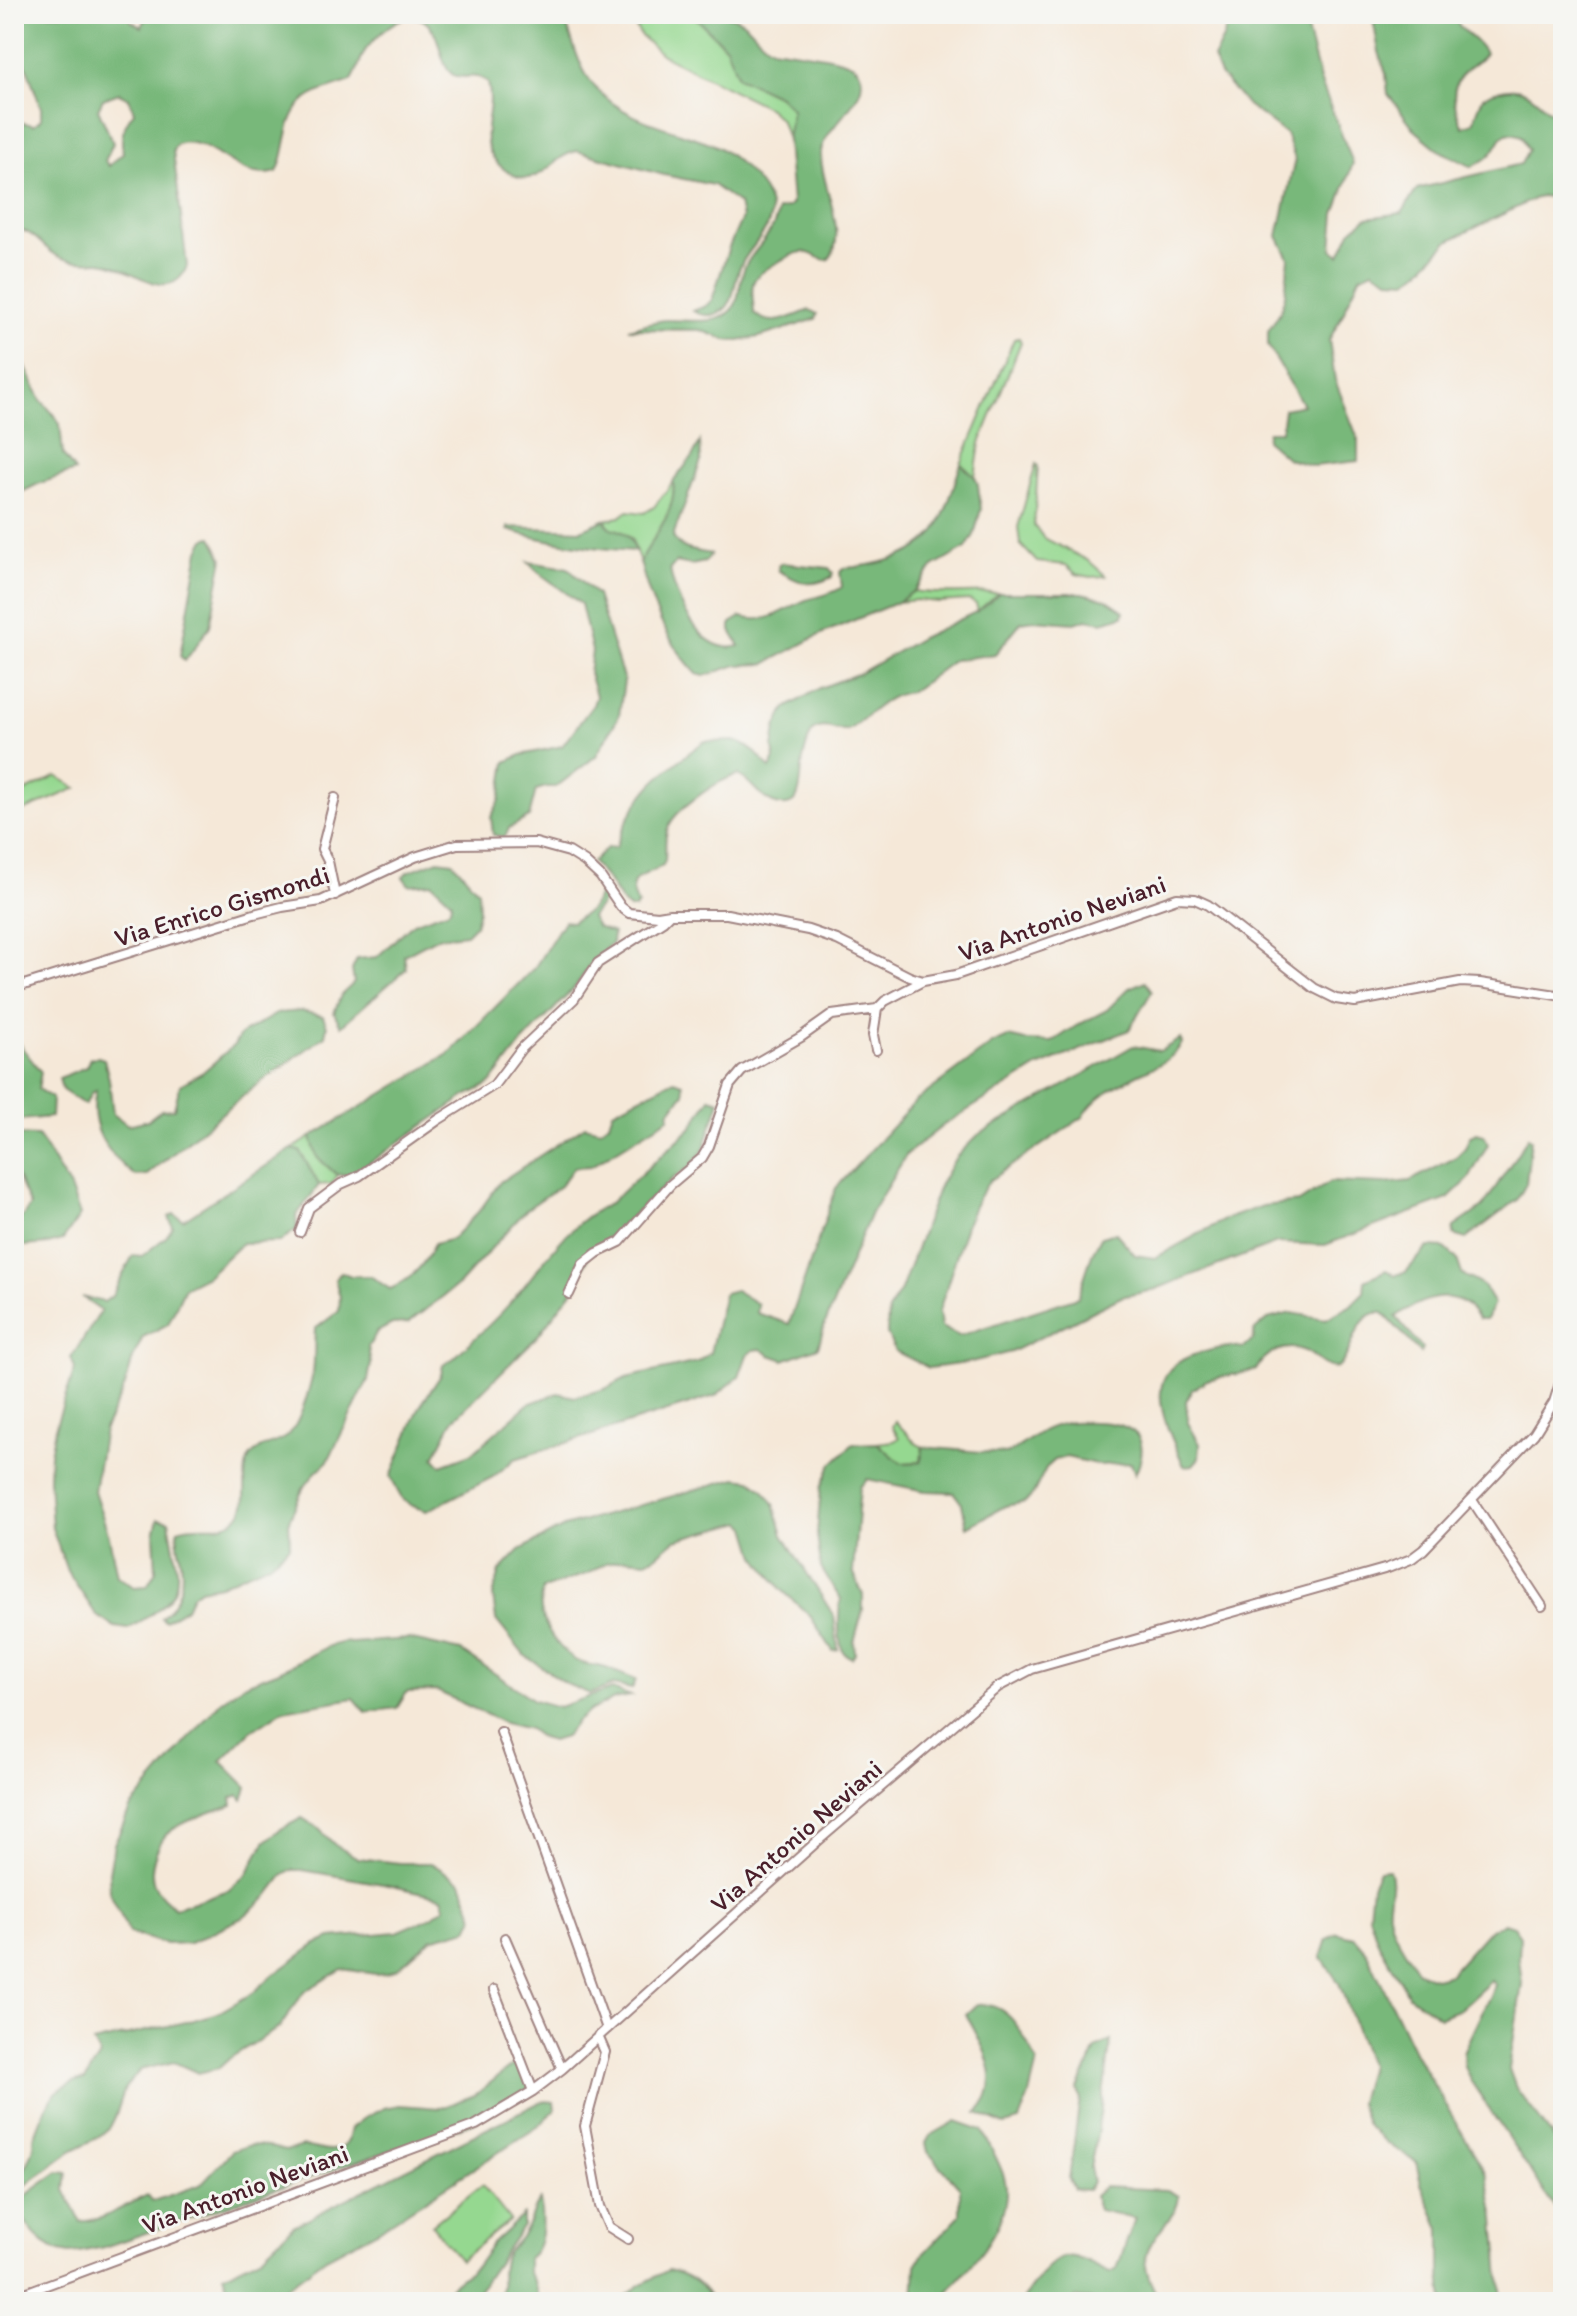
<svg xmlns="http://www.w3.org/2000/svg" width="1577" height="2316" viewBox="0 0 1577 2316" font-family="Itim,sans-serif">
  <rect width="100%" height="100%" fill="#f6f6f2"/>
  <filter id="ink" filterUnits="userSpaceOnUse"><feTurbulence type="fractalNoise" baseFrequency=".0125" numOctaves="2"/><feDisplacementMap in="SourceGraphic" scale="16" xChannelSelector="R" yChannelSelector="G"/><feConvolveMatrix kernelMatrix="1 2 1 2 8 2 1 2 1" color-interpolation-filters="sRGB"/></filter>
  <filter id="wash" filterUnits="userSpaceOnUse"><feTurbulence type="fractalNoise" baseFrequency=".006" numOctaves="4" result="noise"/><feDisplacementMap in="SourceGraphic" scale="32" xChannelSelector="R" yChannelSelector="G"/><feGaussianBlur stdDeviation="1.8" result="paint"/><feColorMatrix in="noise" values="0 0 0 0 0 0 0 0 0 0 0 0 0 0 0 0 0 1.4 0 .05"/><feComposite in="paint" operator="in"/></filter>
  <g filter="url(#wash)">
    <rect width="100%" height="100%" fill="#f5e8d8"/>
    <path fill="#95d890" stroke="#707c5e" stroke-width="2" d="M628,14H692L726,47L738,77L779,96L792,109L787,140L781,121L769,108L662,55L641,36Z
      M1019,338L1021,342L980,443L975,477L961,464L1014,339Z
      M1036,464L1038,466L1034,526L1044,538L1089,561L1106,576L1091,577L1076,574L1066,565L1037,562L1020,544L1018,527Z
      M673,482C678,510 652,538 640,562L631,538L611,528L604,520L620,517L628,511L644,513L654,507Z
      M914,591C943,596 970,591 999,593L978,611L976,604L969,600L939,602L917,600L898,602Z
      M57,776L77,788L14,815V797Z
      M311,1137L317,1157L337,1175L332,1184L319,1185L300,1151L292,1149Z
      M895,1421L917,1444L923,1447L921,1462L901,1463L877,1443L894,1441L899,1438L892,1426Z
      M482,2185L510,2220L460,2260L432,2225Z"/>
    <path fill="#78b87a" stroke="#616c52" stroke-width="2" fill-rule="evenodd" d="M14,14H128L131,21L142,27L146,18L144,14H233L241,21L263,19L262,14H563C572,38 578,68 595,87C624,121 671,128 710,143C729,151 758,178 767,197C781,227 751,242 740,267C733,283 736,308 716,314C709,316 700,315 693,311L706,306L712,300L729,247L742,218L739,204L713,185L664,175L577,151C556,155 548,175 528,178C519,179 512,175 505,170C470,143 497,117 488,83C474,69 459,84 449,71C439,58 441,38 429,25C408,4 381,31 367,48C359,58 359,72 351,81C317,93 295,94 287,135C284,147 283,161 277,172C236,185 211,133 177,144L173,150L187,266C171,307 131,267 106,263C90,260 71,264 56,255C42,247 32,228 14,230V121L34,125L41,119V108L14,30ZM119,93L129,98L134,112C123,126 120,136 123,153L109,166L105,161L113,143L98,109L103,99Z
      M692,14C712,14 732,11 748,26C756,34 761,42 772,48C789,51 845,56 856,67C880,93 823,126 821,152C819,183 851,235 828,260C819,260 813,253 804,252C794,251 758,272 754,281C750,290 754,303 754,313C771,329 791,317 810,310L817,314L816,319L763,336L739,341L726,340L701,330L629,329C640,326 653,321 665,320C685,319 724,328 735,305C741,292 739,276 747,263C758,245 775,233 778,210L789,207L792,203L787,140L792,109L779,96L738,77L726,47Z
      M1216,14H1303L1320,80L1353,163L1335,214L1332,249L1340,255L1351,231L1366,218L1402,213L1417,189L1521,164L1528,150L1522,136C1498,128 1503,141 1490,155C1486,160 1478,163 1472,167L1440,151L1416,131L1388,94L1386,74L1379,52L1372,14H1453C1460,34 1475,35 1485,53C1480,62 1473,64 1465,71C1448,87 1454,108 1463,127L1473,123L1483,97C1526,76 1531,99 1563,122V203L1552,197L1540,196L1448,241L1418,273L1407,280L1389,279L1373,270L1360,276L1340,320L1329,340L1335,380L1358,439V461L1314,466L1288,459L1266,440L1268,431H1281L1284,409L1303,405L1268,346V331L1280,312L1285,295L1289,258L1278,236L1295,159L1286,134L1245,103L1220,75L1213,58L1224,37L1226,25Z
      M14,340L40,399L56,417L60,424L63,455L75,471L38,484L14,496V451L17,445L14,436Z
      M700,442L701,461L673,536C678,551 698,551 711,554L705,562L691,565L676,562L670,569C675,599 701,657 740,646L731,631V623L741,617C770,625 782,610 806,600C818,596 832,595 842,587L840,572L844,568C876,566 924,556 939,524C949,506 954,484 961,464L975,477L978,485L981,509L974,535L966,548L933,567L914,591L898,602L823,633L765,664L737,665L704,676L697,674C666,641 651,605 640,562C652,538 678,510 673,482L692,457Z
      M604,520L611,528C626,531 631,537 635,551C593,548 548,543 508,530V527L581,530Z
      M212,537L223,558L210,626L185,661L180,656L199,550L205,539Z
      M528,562L568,568L597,595L624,681L619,716L596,756L556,787H546L536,790L529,817L509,828L505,837L493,835L491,817L500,800L506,762L521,755L562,746L593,705L596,696L589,673L592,651L581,604L538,572Z
      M781,563L829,568L833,573L832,577C808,589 800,582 779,571L778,566Z
      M999,593H1082L1106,599L1124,611L1123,616L1102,622L1087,619L1075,623L1034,620L1021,622L995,654L954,660L911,692C886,693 869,717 848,730C835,732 826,723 813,730C808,739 805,749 803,760C799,777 806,815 773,803C758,797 752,781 738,775C719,779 675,809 668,828C664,837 666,850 665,860L663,865C642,879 623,874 638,905L635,909L628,908L623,904L607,879L592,862L607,848L616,847C634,794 662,772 705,741C715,742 724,741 733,741C749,743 761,758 770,769L775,759L773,748L776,727L785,709L820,688L860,673L921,638L978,611Z
      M438,860L453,862L478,891L479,910L475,925L466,934L438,937L404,955L406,969L341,1026L334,1013L341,995L354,983L352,970L357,959L377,957L413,923L449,910L452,902L432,883L409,885L403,877L407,872Z
      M603,889L607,896L591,917L597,927L613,933L612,943L594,959L576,986L523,1042L490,1084L466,1096L353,1174L337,1175L317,1157L311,1137L450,1053L535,967L564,921L572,922L589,911Z
      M1145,981L1152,991L1129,1030L1038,1067L945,1124L907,1154L871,1213L825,1324L818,1347L784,1360L770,1355L761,1349L754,1350L747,1355L739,1377L715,1396L515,1459L493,1477L427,1511C402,1504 400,1499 391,1476L419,1408L441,1375L443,1365L454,1358C474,1338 498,1319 516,1296C543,1264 569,1221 609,1204L691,1128L710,1098L720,1101L703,1151L691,1166L672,1179L611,1236L589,1254L576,1286L536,1338L453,1420L434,1457L441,1465L471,1454L528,1404L558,1393L575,1397L605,1389L626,1378L697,1362L710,1353L724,1293L735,1290L758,1304L757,1313L789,1324L836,1188L916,1101L992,1044L1008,1037L1026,1041L1052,1042L1076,1026L1107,1010L1129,988Z
      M301,1011L323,1016L327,1026L325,1036L254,1087L147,1175L135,1176C106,1152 88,1129 96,1090L92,1092L85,1105L62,1090L59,1078L86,1067L90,1058L98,1057L104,1059L109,1079L113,1114L128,1125L148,1120L161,1110L174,1109L180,1085L203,1072L234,1045L240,1035L278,1013Z
      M14,1032L23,1049L41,1072L38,1089L52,1098L51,1117L19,1120L14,1117V1101L20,1098L14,1070Z
      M1180,1039L1182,1043C1171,1062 1155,1066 1137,1075C1117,1085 1094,1097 1083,1117L990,1180L978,1198L967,1222L939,1311L941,1327L959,1336L1078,1297L1092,1254L1101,1237L1116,1233L1135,1255L1155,1258L1226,1219L1263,1206L1299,1202L1330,1182L1384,1184L1410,1181L1455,1158L1465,1148L1470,1136L1477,1133L1484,1135L1488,1144L1469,1179L1448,1199L1325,1245L1277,1243L1153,1290L1121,1297L1011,1352L967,1363L929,1368L895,1351L887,1334L888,1311L901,1290L939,1186L956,1157L978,1135L1133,1046L1160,1051Z
      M674,1080L683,1083L684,1094L670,1110L669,1118L591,1166L574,1167L560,1186L527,1209L459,1284L408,1323L392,1324L377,1332L368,1347L371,1364L368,1380L328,1461L316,1472L303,1489L289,1520L290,1546L268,1564L220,1585L200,1589L192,1595L186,1608L165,1621L161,1618C181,1600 185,1581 180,1554C178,1545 176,1537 178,1529C194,1522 220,1530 233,1521C255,1506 238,1477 250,1457C257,1446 277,1444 287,1436C299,1427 310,1388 313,1373C315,1359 314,1343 315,1329L339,1311L340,1297L335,1279L341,1272L351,1276H370L390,1289C411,1280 425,1265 434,1244L452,1239L480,1210L500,1182L585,1126L600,1130L609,1123L613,1111Z
      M14,1135L38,1136L70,1188L80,1215L63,1240L48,1244L14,1247V1220L22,1217L30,1206L14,1170Z
      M1528,1137L1531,1139L1526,1184L1517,1200L1466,1239L1453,1235L1454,1227L1483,1207Z
      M292,1149L300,1151L319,1185L296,1216L297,1229L280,1242L242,1243L207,1276L185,1287L168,1324L143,1337L133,1358L125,1386L104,1429L94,1491L109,1536L117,1576L134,1587L147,1586L156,1571L154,1534L158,1519L169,1521C180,1586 190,1592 128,1629L115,1627L97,1616L67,1571L52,1528L49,1479L50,1454L55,1428L75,1369L71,1358L101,1311L82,1297L104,1302L112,1296L133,1255L142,1256L166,1237L173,1227L169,1217L174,1214L183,1220Z
      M1428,1247L1445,1248L1457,1259L1462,1274L1483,1286L1494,1304L1486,1319H1479C1474,1314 1470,1307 1465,1304C1444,1289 1414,1303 1396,1317L1423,1349L1421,1353L1383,1313C1356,1309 1354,1352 1339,1367C1323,1370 1318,1357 1305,1351C1286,1343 1265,1352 1256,1370L1207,1380L1192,1390L1186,1401L1188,1423L1200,1444L1199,1458L1193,1465L1184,1466C1165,1423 1136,1370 1200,1353C1216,1349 1228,1345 1243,1348L1253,1340L1255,1330L1268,1319L1291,1313L1326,1319L1350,1306L1364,1292L1365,1280L1386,1270L1395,1275L1406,1272Z
      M1072,1422C1109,1421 1160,1421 1135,1474L1131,1463L1100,1465L1066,1457L1055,1460L1046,1468L1033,1494L1026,1502L1005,1506L967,1527L962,1504L953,1492L925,1491L867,1479L860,1487L853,1572L863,1595V1609L854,1642L855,1653L852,1658C847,1655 844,1655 842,1649C838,1637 838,1612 841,1600L821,1568L817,1534L821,1488L831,1465L853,1444L877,1443L901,1463L921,1462L923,1447L1006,1454C1034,1440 1037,1427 1072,1422Z
      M736,1478L751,1480L764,1490L774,1504L783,1535L834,1616L838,1650L833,1651L810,1616L781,1589L756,1556L747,1527L742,1522L675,1540L656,1556L646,1561L626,1559L606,1563L589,1573L543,1589C533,1614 555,1646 575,1660C584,1665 596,1665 606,1668C616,1672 626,1676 636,1680L632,1689L613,1685L590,1694L569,1685L524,1655L496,1620L493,1596L500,1571L520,1550L564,1527Z
      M408,1639L461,1651L534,1700L559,1707L612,1689L631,1696L614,1699L591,1710L577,1721L565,1737L552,1741L541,1738L529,1729L504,1723L437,1691L407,1692L397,1708L366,1712L354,1698L283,1710L250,1732L221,1761L247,1787L243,1800L239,1795L232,1798L233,1805C216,1810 176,1823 165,1836C156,1848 148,1870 154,1884C158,1894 167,1901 175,1908L229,1890L247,1874L265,1842L279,1830L302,1818L318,1828L335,1845L358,1858L400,1863H431L461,1882L474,1917L468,1929L431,1939L398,1968L387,1973L375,1974L342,1969L304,1992L280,2027L230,2058L219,2068L198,2073L174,2062L140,2070L125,2088L116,2115L110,2127L97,2138L71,2151L22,2188L18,2178C26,2169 36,2150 34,2138C46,2108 49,2085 85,2080L100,2056L93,2043L186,2022L218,2013L254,1992L272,1976L316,1944L331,1938L397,1932L432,1917L445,1907L442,1897L383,1884L302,1870H292L283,1876L267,1897L242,1918L190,1943L166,1944L129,1933L110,1893L109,1873L114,1844L131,1807L220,1702L243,1685L279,1671L329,1646L344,1642L351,1643Z
      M1389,1869C1395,1884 1387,1899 1389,1914C1392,1934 1408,1955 1418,1972L1434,1978L1450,1974L1490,1929L1504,1923L1513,1926L1520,1936L1519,1958L1522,1984L1509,2069L1516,2088L1563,2151V2256L1557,2211L1472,2083L1464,2067L1463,2052L1495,1985L1491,1981L1460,2009L1440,2017L1409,1996L1378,1942L1369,1915L1372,1885L1379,1870Z
      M1337,1933L1354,1937L1366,1951L1415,2053L1487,2175L1495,2218L1502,2302H1444L1441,2273V2231L1421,2184L1416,2162L1392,2147L1367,2126L1359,2102L1369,2065L1339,1983L1321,1957L1327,1939Z
      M977,2004C1012,2003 1023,2036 1037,2062L1029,2095L1019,2121L1005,2125L977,2113C1007,2081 982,2046 966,2014Z
      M1111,2041L1097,2135L1090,2167L1093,2182L1088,2190L1074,2189L1069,2179L1080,2099L1078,2089L1096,2048Z
      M514,2064H520L530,2086L526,2092L475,2122L101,2248C91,2249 79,2253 69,2253C43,2250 23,2225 17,2202L58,2172L67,2173L65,2190L81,2222L102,2218L147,2195L153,2201L200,2185L232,2151L250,2145L267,2146L285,2151L303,2146L327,2151L341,2148L348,2141L351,2128L364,2118L384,2108L399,2105L440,2108L475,2095Z
      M542,2101L554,2102L555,2110L539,2126L379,2230L326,2258L266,2302H189L227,2285L223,2275L262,2256L293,2226Z
      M956,2121L982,2130C989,2145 1005,2171 1006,2187C1009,2230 965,2272 939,2302H914L916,2265L923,2254L960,2215V2188L928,2152L926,2143L930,2136Z
      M1104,2187L1167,2190L1179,2196C1178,2209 1172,2215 1164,2225C1138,2258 1143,2267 1160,2302H1096L1092,2299L1076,2298L1070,2302H1021C1033,2287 1051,2252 1074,2257C1086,2260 1099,2268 1110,2273L1117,2269L1135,2218L1098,2210L1094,2196Z
      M540,2200C542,2218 545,2247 528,2258V2272L534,2282L539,2302H495C506,2282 499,2284 502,2265C503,2253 517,2244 523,2234C531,2223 531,2210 540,2200Z
      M523,2215V2226L470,2302H442L443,2296L455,2282L477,2265L492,2244Z
      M668,2270C685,2273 705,2284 711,2302H607L614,2299L619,2302L640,2285Z"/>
  </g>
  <g filter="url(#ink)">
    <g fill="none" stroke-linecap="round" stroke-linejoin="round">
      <defs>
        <path id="street" d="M335,798L322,849L328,861L335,895
          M14,988L254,914L282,907L321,901L415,857L457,844L536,843L569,852L585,862L600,876L621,907L629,913L658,916L670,914H727L808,930L837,940L910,977L923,981
          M876,1050L873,1035L877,1009L885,1001L923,981L956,975L1177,898L1195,899L1208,905L1314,988L1336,999L1355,1002L1460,982L1480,983L1563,996
          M300,1232L309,1208L341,1184L359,1176L438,1120L494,1085L521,1049L574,999L598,963L663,921L668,916
          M569,1294L583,1264L597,1253L620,1242L670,1185L702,1158L709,1146L730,1085L742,1071L801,1037L832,1015L877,1009
          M1472,1500L1542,1606
          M501,1732L607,2029
          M505,1938L562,2069
          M494,1990L533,2091
          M598,2036L605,2052L585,2126L600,2206L609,2227L628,2239
          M14,2297L476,2125L533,2091L562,2069L820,1839L998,1687L1032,1669L1388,1568L1411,1559L1423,1550L1534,1434L1554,1402L1563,1374"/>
      </defs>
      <use href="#street" stroke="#a08482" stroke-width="12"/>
      <use href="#street" stroke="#fff" stroke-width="8"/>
    </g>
  </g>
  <g text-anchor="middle" stroke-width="6" stroke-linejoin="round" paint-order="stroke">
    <g font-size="26" fill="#4a1f2b" stroke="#f6f6f2">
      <text transform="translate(222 906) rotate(-17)" y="9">Via Enrico Gismondi</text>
      <text transform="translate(1062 918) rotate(-19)" y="9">Via Antonio Neviani</text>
      <text transform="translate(796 1836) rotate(-41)" y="9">Via Antonio Neviani</text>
      <text transform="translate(245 2189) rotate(-20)" y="9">Via Antonio Neviani</text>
    </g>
  </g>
  <rect width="1577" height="2316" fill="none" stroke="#f6f6f2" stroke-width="48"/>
</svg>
